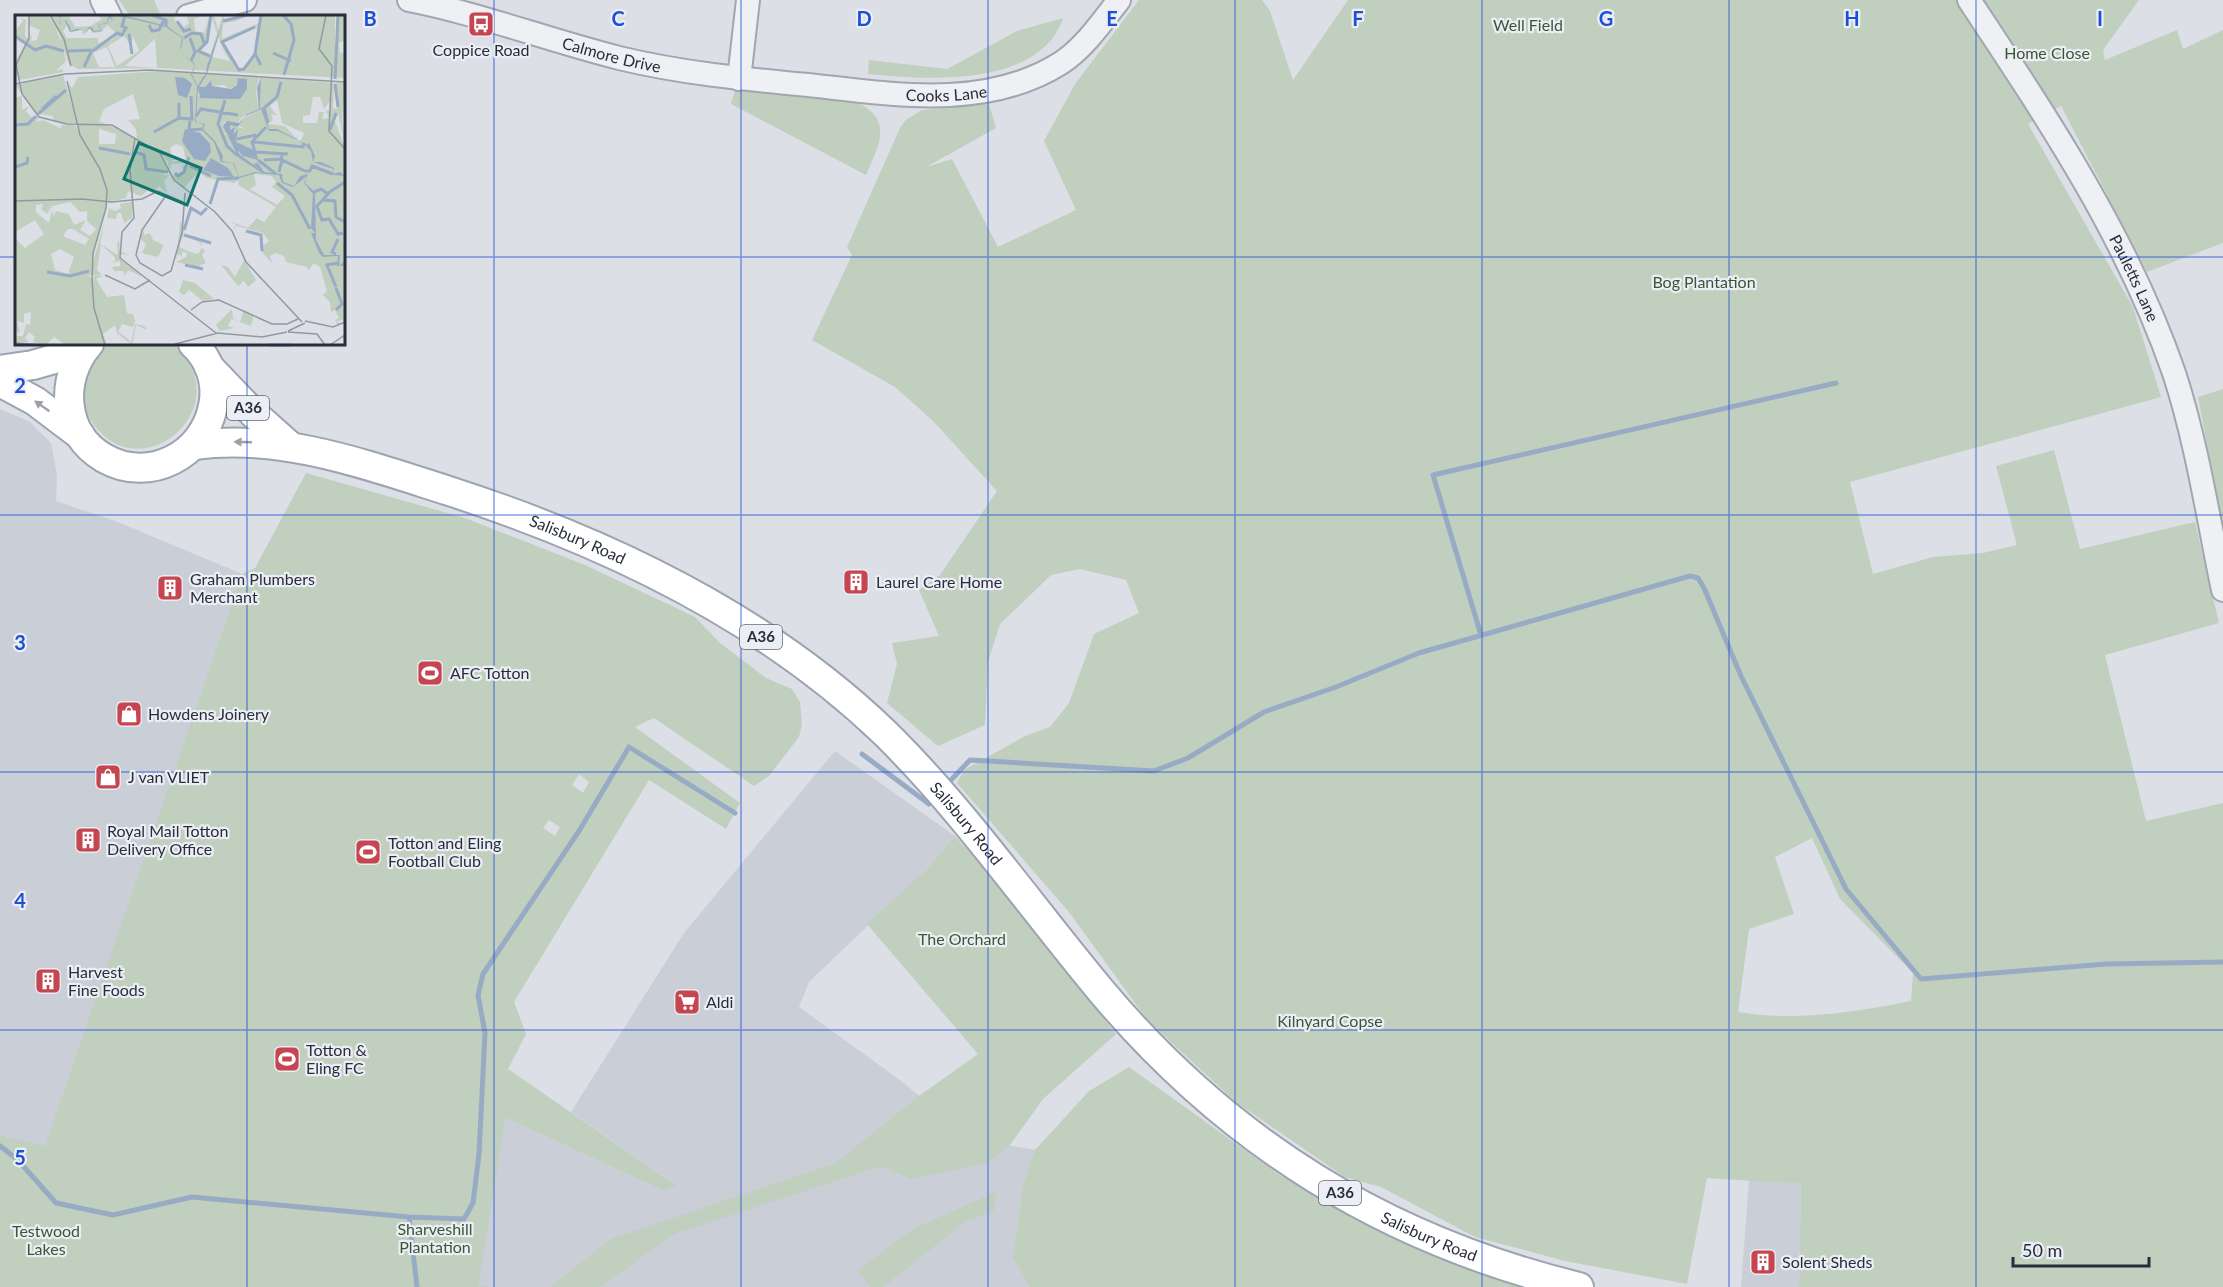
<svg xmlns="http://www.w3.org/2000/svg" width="2223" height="1287" viewBox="0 0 2223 1287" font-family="Lato,sans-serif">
  <rect width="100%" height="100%" fill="#dcdfe6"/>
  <path fill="#caced7" d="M0,409L30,422L51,443L57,475L56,501L118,522L242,574L36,1176L0,1165Z
    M835,751L955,836L927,869L809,982L799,1007L904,1083L969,1138L1035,1150L1023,1184L1013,1258L1029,1287H477L506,1118L664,1191L675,1184L571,1112L684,933Z
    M1749,1180L1801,1184L1799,1287H1741Z"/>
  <path fill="#c1cfbe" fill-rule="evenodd" d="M119,0H154L160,14L130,16Z
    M1139,0H1262L1270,11L1293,80L1348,0H2139L2103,50L2105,60L2177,30L2183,49L2223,30V243L2147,272L2061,106L2028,124L2133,307L2161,397L1850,482L1873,574L1933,557L1983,553L2017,545L1996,466L2054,450L2080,549L2195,522L2219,623L2105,655L2146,821L2223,803V1287H1799L1801,1184L1707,1178L1687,1284L1565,1261L1475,1237L1381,1187L1345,1177L1237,1103L1148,1021L1069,912L957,783L964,770L1025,736L1050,727L1069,703L1094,634L1139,613L1126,580L1080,569L1051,575L1000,624L988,662L985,725L938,746L887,703L897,664L892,643L939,636L919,590L940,575L997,491L933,421L895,387L812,340L852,255L847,247L900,128L906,120L922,110L989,104L996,128L926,167L952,159L998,247L1076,210L1044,141L1075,84ZM1812,838L1840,899L1913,973L1911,1001C1854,1012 1796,1022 1738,1012L1749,929L1794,914L1775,857Z
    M1063,18C1040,88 926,80 868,74L869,60L947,69L1017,31Z
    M735,90L854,101C894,118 880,144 866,175L731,104Z
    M107,344H173C240,402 149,488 97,429C89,419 83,408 83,395C82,378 93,353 107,344Z
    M2223,389V529L2198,397Z
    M306,473L465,518L585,565L695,617L720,643L766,678L792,689L800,702L802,724L799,737L769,776L754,786L654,718L635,727L740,803L726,829L649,780L514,1002L526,1034L508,1069L676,1185L664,1191L506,1118L478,1285L488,1287H0V1135L45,1146L242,574L255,568ZM579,774L589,782L583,793L572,785ZM549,820L560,827L555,836L543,828Z
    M955,836L986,870L1116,1034L1043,1099L1010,1145L988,1163L911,1179L881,1166L674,1234L600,1287H551L611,1239L836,1163L919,1096L978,1054L867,924L927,869Z
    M1129,1067L1281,1176L1459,1264L1553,1287H1029L1013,1258L1023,1184L1035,1150L1089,1091Z
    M996,1192L994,1211L965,1222L883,1287H871L857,1271L913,1229Z"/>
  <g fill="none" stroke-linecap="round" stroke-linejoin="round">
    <path stroke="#98abc4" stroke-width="5" d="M1481,635L1433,475L1836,383
      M862,754L929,804
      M951,780L970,760L1154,771L1188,758L1264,712L1336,687L1419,653L1690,576L1698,578L1704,588L1741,676L1846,889L1921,979L2106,964L2223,962
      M0,1146L17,1159L56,1203L113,1215L192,1197L409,1217L464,1219L473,1203L479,1154L485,1033L478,995L483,974L579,831L629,747L735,813
      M409,1217L417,1287"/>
    <defs>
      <g id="minor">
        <path d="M102,0L110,16"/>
        <path id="s1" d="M409,0C480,14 548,40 619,58C681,73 744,79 808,85C891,94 985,111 1061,63C1084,48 1102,22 1119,0"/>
        <path id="s2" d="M1969,0C2048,119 2127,237 2174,373C2197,443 2208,518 2223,590"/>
        <path d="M188,16L245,0"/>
        <path d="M739,79L748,0"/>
      </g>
      <g id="major">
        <path d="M89,344C59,378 62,434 104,458C149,484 204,455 213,406C218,384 210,359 193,344"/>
        <path d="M209,367L254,414L290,446"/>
        <path d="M0,370L33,365L82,351"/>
        <path d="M0,382L35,401L80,435"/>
        <path id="s3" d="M195,445C281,433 367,465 449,491C607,542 765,617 886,734C966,813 1030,906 1102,992C1230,1144 1386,1240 1579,1287"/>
      </g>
    </defs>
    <use href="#minor" stroke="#a2a6af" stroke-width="26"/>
    <use href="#major" stroke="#9ca3b1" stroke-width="32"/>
    <use href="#minor" stroke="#eff0f4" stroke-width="22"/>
    <use href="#major" stroke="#fff" stroke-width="28"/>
  </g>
  <defs><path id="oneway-solid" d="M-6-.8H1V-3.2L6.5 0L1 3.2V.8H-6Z" transform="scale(1.5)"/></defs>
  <g fill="#9ea0a7">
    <use href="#oneway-solid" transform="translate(42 406) rotate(-145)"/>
    <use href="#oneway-solid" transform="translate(243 442) rotate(-178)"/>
  </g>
  <path fill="none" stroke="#1d4ed8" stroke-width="1.5" stroke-opacity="0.55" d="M247,0V16M494,0V1287M741,0V1287M988,0V1287M1235,0V1287M1482,0V1287M1729,0V1287M1976,0V1287M0,257H16M344,257H2223M247,344V1287M0,515H2223M0,772H2223M0,1030H2223"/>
  <defs>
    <symbol id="bus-square" viewBox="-11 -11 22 22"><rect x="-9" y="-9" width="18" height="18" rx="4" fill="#c64551" stroke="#ebeef4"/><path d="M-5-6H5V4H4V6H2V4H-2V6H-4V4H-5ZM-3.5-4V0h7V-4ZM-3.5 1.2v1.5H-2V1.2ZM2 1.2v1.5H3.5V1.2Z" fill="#fff"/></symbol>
    <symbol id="building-square" viewBox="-11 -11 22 22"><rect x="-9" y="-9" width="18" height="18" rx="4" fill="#c64551" stroke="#ebeef4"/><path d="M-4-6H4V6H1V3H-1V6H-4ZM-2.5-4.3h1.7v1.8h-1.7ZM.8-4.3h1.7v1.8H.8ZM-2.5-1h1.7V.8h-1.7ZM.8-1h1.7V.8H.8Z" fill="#fff"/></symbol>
    <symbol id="stadium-square" viewBox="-11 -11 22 22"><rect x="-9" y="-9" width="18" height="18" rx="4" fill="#c64551" stroke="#ebeef4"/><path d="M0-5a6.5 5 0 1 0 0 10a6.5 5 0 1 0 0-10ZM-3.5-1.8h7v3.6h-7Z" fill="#fff"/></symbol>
    <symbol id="shop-square" viewBox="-11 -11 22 22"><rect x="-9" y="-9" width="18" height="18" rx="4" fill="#c64551" stroke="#ebeef4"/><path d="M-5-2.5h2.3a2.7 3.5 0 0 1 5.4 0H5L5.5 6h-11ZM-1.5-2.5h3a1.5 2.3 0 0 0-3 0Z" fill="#fff"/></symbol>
    <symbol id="supermarket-square" viewBox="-11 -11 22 22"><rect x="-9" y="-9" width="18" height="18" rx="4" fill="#c64551" stroke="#ebeef4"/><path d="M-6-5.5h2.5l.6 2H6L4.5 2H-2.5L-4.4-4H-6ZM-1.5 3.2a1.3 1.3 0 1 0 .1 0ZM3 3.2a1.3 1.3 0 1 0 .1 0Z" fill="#fff"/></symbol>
  </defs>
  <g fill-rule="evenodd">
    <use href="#bus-square" x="466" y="9" width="30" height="30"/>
    <use href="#building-square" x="841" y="567" width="30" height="30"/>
    <use href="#building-square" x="155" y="573" width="30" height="30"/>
    <use href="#stadium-square" x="415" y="658" width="30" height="30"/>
    <use href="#shop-square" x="114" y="699" width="30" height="30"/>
    <use href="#shop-square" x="93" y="762" width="30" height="30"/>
    <use href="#building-square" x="73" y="825" width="30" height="30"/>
    <use href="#stadium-square" x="353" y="837" width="30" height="30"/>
    <use href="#building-square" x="33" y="966" width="30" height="30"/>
    <use href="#supermarket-square" x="672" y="987" width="30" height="30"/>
    <use href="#stadium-square" x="272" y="1044" width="30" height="30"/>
    <use href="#building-square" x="1748" y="1247" width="30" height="30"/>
  </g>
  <g text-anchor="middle" stroke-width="4.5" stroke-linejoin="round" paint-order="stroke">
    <g fill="#ebeef4" stroke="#626772" stroke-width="1.5">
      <rect x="227" y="396" width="42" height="24" rx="4.5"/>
      <rect x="740" y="625" width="42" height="24" rx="4.5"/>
      <rect x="1319" y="1181" width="42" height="24" rx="4.5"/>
    </g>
    <g font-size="15" font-weight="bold" fill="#272d3b">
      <text x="248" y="413">A36</text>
      <text x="761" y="642">A36</text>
      <text x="1340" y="1198">A36</text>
    </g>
    <g font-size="16" fill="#395635" stroke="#ebeef4">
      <text x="1528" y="31">Well Field</text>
      <text x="2047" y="59">Home Close</text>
      <text x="1704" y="288">Bog Plantation</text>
      <text x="962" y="945">The Orchard</text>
      <text x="1330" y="1027">Kilnyard Copse</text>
      <text x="435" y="1235">Sharveshill<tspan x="435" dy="18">Plantation</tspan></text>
      <text x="46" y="1237">Testwood<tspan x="46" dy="18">Lakes</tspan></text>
    </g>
    <g font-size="16" fill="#272d3b" stroke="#ebeef4" text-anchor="start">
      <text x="481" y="56" text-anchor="middle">Coppice Road</text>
      <text x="190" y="585">Graham Plumbers<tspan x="190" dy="18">Merchant</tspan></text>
      <text x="876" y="588">Laurel Care Home</text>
      <text x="450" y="679">AFC Totton</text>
      <text x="148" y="720">Howdens Joinery</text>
      <text x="128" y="783">J van VLIET</text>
      <text x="107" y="837">Royal Mail Totton<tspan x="107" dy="18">Delivery Office</tspan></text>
      <text x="388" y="849">Totton and Eling<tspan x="388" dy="18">Football Club</tspan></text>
      <text x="68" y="978">Harvest<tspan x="68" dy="18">Fine Foods</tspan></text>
      <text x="706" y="1008">Aldi</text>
      <text x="306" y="1056">Totton &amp;<tspan x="306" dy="18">Eling FC</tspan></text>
      <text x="1782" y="1268">Solent Sheds</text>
    </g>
    <g font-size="16" fill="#272d3b" stroke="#ebeef4">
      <text dy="6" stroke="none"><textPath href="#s1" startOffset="210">Calmore Drive</textPath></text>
      <text dy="6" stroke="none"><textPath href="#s1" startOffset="548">Cooks Lane</textPath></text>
      <text dy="6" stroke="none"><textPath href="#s2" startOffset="324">Pauletts Lane</textPath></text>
      <text dy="6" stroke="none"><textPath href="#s3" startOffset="398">Salisbury Road</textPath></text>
      <text dy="6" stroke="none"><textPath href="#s3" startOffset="885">Salisbury Road</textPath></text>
      <text dy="6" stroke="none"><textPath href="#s3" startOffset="1514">Salisbury Road</textPath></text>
    </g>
  </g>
  <g transform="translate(15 15)">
    <rect width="330" height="330" fill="#dcdfe6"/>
    <path d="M15,0H33L44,18L51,46L41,56L48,54V57L4,65L0,47L11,27L0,23V16L8,6L6,3L11,5L10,21L14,24L17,19L16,26L22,25L25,15L13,10ZM36,0H53L60,12L75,11L86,5L83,0H159L160,6L169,12L174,8L171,0H189L179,4L180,16L189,18L195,0H199L203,15L208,0L209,4L219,5L233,0L221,6L208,8L207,24L244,8L246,0H320V52L322,0H330V25L324,28L325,38L330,37V63L142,53L140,24L110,51L141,53L63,54L54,49ZM197,1L202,19L195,40L185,35L192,29ZM52,10L54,17L67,15L68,20L74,13L78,18L86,17L92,10L101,18L97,25L83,28V23H52L48,16ZM242,12L239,39L228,54L224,55L207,27ZM109,21L116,31L118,21L124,36L102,51L93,31ZM203,21L209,36L215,46L197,42ZM92,32L100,52H84L78,38ZM143,56L244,62L241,77L244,94L232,99L225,104L223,109L221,107H209L208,111L212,115L210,118L215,122L209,108L229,114L224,110L226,105L245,94L246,62L319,68L318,94L322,93L320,68H330L327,107L330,130L323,99L320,106L330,133V305L321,306L326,309L323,310L320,305L324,303L320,295L316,297L315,287L308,280L312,276L305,252L299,248L293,256L292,252L271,247L269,241L261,238L255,241L257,248L247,237V232L254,226L248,218L222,211L217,215L221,210L217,207L233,213L242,203L249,207L261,192L223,170L224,165L219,168L192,163L183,157L169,173L157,161L169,156L166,149L170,152L173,148L157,149L154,155L153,147L144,137L154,157L147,160H155L149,165L152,178L144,171L137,178L136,173L126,181L113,176L111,183L93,187L78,242V247L90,205L85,229L103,240L102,229L104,225L105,236L114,240L104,239L105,244L128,262L113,255L110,261L108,256H99L97,252L105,251V246L94,248L100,246L99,241L86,230L82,255L87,260H74L77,265L80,260L88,261L81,264L92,282L109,280L112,298L118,299L120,306L118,312L107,309L103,317L113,324L116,328L120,309L129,311L130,312L132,315L121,310L117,330L102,318L100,310L88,319L92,330H51L39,322L31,330L18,327L20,322L14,317L10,323L14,327L0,328V321H8L11,309L15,310L16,297L9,299V308L2,306L5,317L0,318V223L10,233L29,219L20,205L0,217V83L7,81V95L14,91L11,96L16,102H24L21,107L28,105L47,114L46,110H60L65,119L61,108L47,109L38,106V101L21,98L0,70L48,60L59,98L53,67L57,73L63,62ZM224,62L233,67L225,84L183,81L185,72H190L195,65L197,71L209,70L214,74L222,70ZM118,79L125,104L113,105L104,95L121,114L122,123L84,106L89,94ZM298,82H305L309,94L315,86V95L311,96L314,103L307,104L309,97H304L302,108H288V101L295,100ZM262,85L267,108L289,118L285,127L279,124H282L283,120L281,123L270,111L253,109L258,105L256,99L262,101L255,91ZM84,114L101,119L100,129H84ZM161,129L168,132L171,146H156L162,144H157L155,133ZM239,159L256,161L261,167L257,172L270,181L262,190L235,174L241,170ZM55,187L65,197L72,196V206L81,214L75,221L65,215L71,205L59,210L54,199L41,196L39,201L37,195L34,208L21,197V190L28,189L26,194L32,199L37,191ZM53,214H58L74,224L70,230L48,221ZM45,234L59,242L53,259L40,255L36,239ZM117,187V203L109,208L106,198H102L101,204L92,203L94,193L100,196L106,193L105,189ZM176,193L182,196L176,194L168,219L195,227L185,226L187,229V232L184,227L168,220L164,232L178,238L183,239L187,233L190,236L187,240L191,248L182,252L161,247L171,242L172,238L167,237V242L163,239L161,244L165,209L166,206L169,212L175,192ZM129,215V220L135,218L138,225L149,230L143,242L127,238L131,229L124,222ZM229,245L241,265L233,272L229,266L223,271L206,250L213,252L220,262ZM168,265L180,268L199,284L188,286L174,275L169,280L164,277ZM217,294L218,304L225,307L229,295L239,300L236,311L216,304L213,311L219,313L205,316L201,310Z" fill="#c1cfbe" fill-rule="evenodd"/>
    <path d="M39,0L46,2L45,9L51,5L55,12L56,16L61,14H68L69,19L74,12H77L79,16L86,15L83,10L93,7L92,4L94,1H96L98,6L99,0L112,1L152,11L168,23L167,30L165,36L180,49V51L177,60L183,71L188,62L191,59L192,51L210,0L192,59L184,72H190L196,65L197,71L216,74L222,70L223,63L232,64V74L225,84H211L185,83L183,73L181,107L190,109L188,114L200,126L208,141L207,146L219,148L224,162L240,157L247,158L224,143L208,111L212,106L224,108L232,99L244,94L242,73L246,62L245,93L248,94L254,114H262L289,128L292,130L294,128L300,141L298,147H306L319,153L318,159L325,157L330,161L318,160V154L298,147L296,136L288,128L263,116H254L246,94L229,102L223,112L215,110V115L220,112L218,120L223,114L221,127L241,136L243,145L228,141L223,135L224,139L244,154L238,149L243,148L249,157L267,159L268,167L279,171L285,161L293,159L290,168L300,177L301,225L309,240H325L324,251L330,246V251H322L323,241L308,242L304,238L296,218H300L296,213L298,179L289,168L292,161L278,172L267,168L264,160L242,158L224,163L218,148L206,147L199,127L187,115L188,109L180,107L182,71L176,60L180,50L165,36L167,23L151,12L100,0L98,6L94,2L93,8L84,10L87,16L78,17L75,13L69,19L68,14L56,17L55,16L50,6L44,9L46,3ZM160,62L170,63L177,69L172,83L163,80ZM170,114L185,118L195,129L196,137L190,146L179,144L167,126ZM196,143L213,153L219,162L204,161L188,155Z" fill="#98abc4"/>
    <path fill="none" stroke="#98abc4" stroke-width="3" d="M137,0L151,5V11M268,0L276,9L279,25L269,60M162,6L169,16L176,14M208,6L232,0M134,10L137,16L144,15L149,5M240,12L207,27L224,55L229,54L240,39L246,50M114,19L117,39M0,21L20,35L31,31L49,36M169,23L177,18L186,19L189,28M175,23L180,37L176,46M53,36L79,35L102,18L107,20L111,13L107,11L110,1M258,38L276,46M240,39L246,0M195,41L183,36L192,27L196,0M69,52L77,35M320,64L323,0M320,69L323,92M210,85L203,109L212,131L223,141M27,94L41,81M23,99L51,75M181,101L186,94L223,100M164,103L177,104L176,81M175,106L174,115L187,114M253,108L249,93L262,82L266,67M0,110L13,109L21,101M251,112L237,127L240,137L273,139M315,115L321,98M139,117L164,103V88M222,124L241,120M238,127L288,132L289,128M84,133L115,139M120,137L129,140L131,154L153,157M243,145L261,159M249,145L266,144L268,138M175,151L196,161M0,152L12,148L13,142M264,157L267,145L290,156H295L297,151L318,159M160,158L163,161L169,157L174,142M262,168L277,180L295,214M299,177L306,174L313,179L302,191L305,200L307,205L314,204L323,219L328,218M313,178L330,167M308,185L320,186L321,202L330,207M195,189L203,164L224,163M169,215L176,193L186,199L192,193M231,216L246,220L247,236M169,220L196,228M321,239L317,237L323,224M170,250L188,254M32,257L55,261L74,256M321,272L312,250L323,248M321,273L327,289L321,295M254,330H276"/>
    <path fill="none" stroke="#9498a2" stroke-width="1.5" d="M14,0V23L1,50L7,79L24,102L52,109M35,0L49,24L56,51M311,0L304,34L317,51L314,116L330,134M52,66L65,120L85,154L92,175L91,193L78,238L77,265M0,69L50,59L134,55L330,67M52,109L97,110L145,138L159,165L200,197L217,216L231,247L287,307M120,123L115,155L119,203L107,217L105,243L201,318M152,179L127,215L121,240L125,248L147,261L156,256L167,218L170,178M0,186L67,184L97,187L127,184L143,176L168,187M90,260L120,274L135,265M77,264L79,293L90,330M176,295L187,287L204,285L257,309H272L283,304M290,306L318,312L330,307M273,316L290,308M273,317L302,319L310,330M0,328L28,330M160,329L203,318L247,322L272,317M315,330L330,320"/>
    <path fill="#0f766e" fill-opacity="0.15" stroke="#0f766e" stroke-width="3" d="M124,128L186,153L172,190L109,164Z"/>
    <rect width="330" height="330" fill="none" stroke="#272d3b" stroke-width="3"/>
  </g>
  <g font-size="20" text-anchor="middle" font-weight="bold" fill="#1d4ed8" stroke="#ebeef4" stroke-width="4.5" stroke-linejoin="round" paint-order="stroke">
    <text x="370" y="26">B</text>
    <text x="618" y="26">C</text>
    <text x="864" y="26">D</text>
    <text x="1112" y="26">E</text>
    <text x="1358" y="26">F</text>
    <text x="1606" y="26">G</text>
    <text x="1852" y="26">H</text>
    <text x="2100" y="26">I</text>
    <text x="20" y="393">2</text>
    <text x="20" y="650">3</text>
    <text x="20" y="908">4</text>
    <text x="20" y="1165">5</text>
  </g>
  <path d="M2013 1257v9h136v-9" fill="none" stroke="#272d3b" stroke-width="3"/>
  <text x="2022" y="1257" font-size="18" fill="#272d3b" stroke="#ebeef4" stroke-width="4.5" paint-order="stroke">50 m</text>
</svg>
